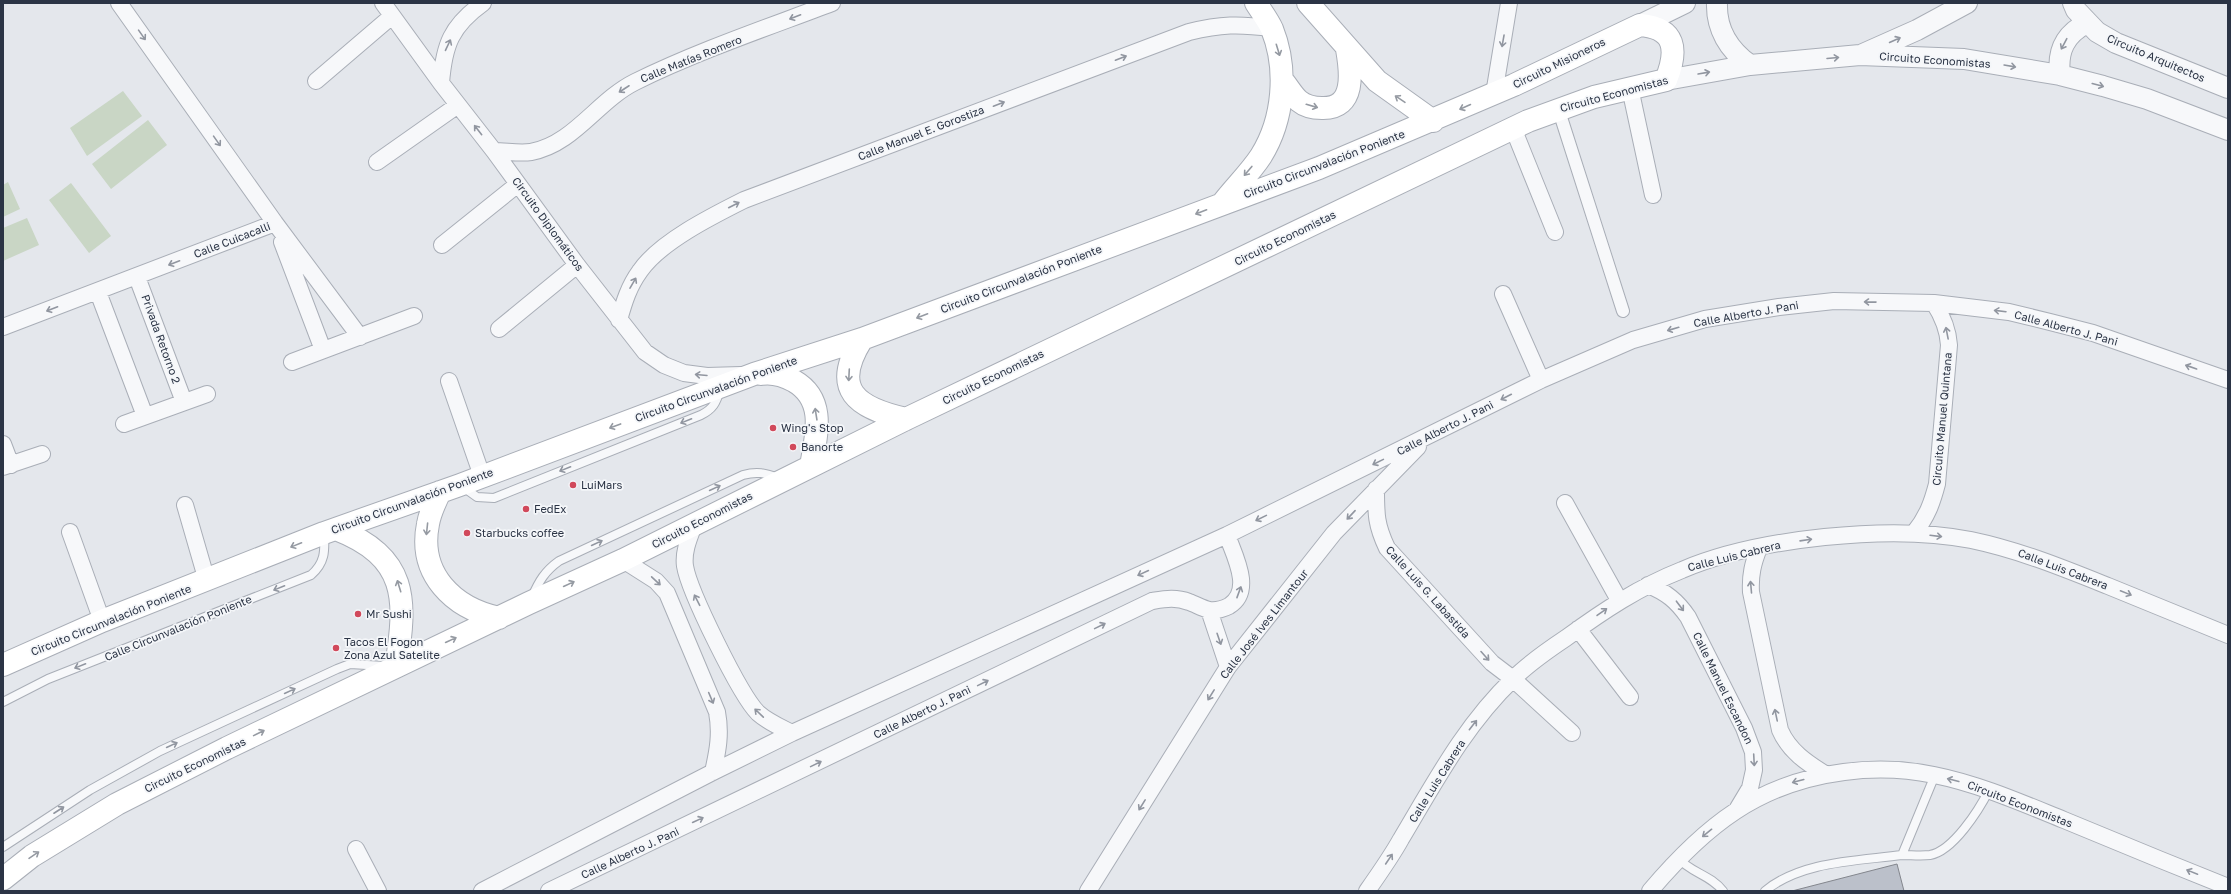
<svg xmlns="http://www.w3.org/2000/svg" width="2231" height="894" viewBox="0 0 2231 894" font-family="'Golos Text',sans-serif">
  <rect width="100%" height="100%" fill="#e4e7ec"/>
  <path fill="#c9d6c5" d="M123,91L142,116L87,156L70,128Z
    M148,120L167,145L111,189L92,164Z
    M8,182L20,209L3,217V185Z
    M71,183L111,236L89,253L49,200Z
    M27,218L39,245L3,261V228Z"/>
  <path fill="#bbc0ca" stroke="#83868d" d="M1897,864L1904,891H1792Z"/>
  <g fill="none" stroke-linecap="round" stroke-linejoin="round">
    <defs>
      <path id="service" d="M463,487L477,497L494,498L701,415C713,409 716,403 720,390
        M532,597C539,581 545,571 559,561L743,475C757,471 765,473 779,478
        M3,702L48,679L311,575C325,563 325,551 324,534
        M3,847L90,790L160,751L337,669L350,664L384,666
        M1902,855C1911,855 1921,856 1930,855C1953,851 1979,810 1989,790
        M1678,858C1691,873 1711,875 1723,891
        M1765,891C1801,861 1857,861 1902,855L1935,775"/>
      <path id="pedestrian" d="M1558,108L1623,311"/>
      <path id="minor" d="M119,3L275,223L360,337
        M383,3L441,83L494,151L577,265L645,352L664,365L684,373L707,376L741,375
        M316,81L392,16
        M441,83C444,45 451,26 483,3
        M1630,88L1653,195
        M1494,94L1509,3
        M1513,128L1555,232
        M494,151C506,151 519,154 531,152C574,144 597,101 635,82C698,51 766,28 832,3
        M377,162L458,105
        M282,242L323,350
        M442,245L518,184
        M137,277L184,402
        M98,292L145,416
        M1503,294L1541,380
        M619,320C624,302 629,286 640,271C660,242 712,216 744,200L1189,32C1221,24 1239,24 1272,28
        M3,327L275,223
        M499,329L577,265
        M292,362L414,316
        M449,381L482,476
        M124,424L207,394
        M3,444L11,465
        M3,467L42,454
        M1376,489C1376,514 1376,525 1387,548L1492,663L1513,679L1572,733
        M1565,503L1619,600
        M185,505L207,581
        M694,525C689,538 683,552 685,566C689,591 740,695 758,713C768,722 780,727 792,733
        M70,532L102,621
        M1914,533C1927,517 1932,503 1937,484L1949,345C1948,329 1943,317 1934,303
        M1759,548C1753,563 1750,575 1751,592L1780,730C1789,751 1807,763 1825,774
        M623,560L656,581L667,593L717,712C721,733 718,750 713,772
        M1648,585C1666,592 1677,601 1688,617L1744,728L1753,752L1754,770L1750,788L1738,808
        M1209,610L1228,667
        M1578,629L1630,697
        M356,849L378,891
        M482,891L713,772L792,733L1227,535L1541,380L1633,340L1705,319L1779,307L1834,301L1934,303L2009,312L2050,322L2093,333L2228,380
        M549,891L1152,601C1165,599 1176,597 1189,602C1195,604 1202,608 1209,610C1216,611 1223,609 1229,606C1254,591 1234,555 1227,535
        M1088,891L1228,667L1334,533L1418,447
        M1367,891C1379,874 1391,857 1401,839C1435,782 1465,725 1513,679C1529,663 1548,650 1566,638C1603,611 1639,587 1682,570C1757,538 1891,524 1971,540C2019,550 2063,568 2108,586C2148,602 2188,619 2228,635
        M1650,891C1705,826 1758,783 1844,772C1874,768 1905,769 1934,775C1979,784 2022,803 2064,820C2119,843 2173,865 2228,887"/>
      <path id="tertiary" d="M1717,3C1716,29 1729,50 1750,65
        M2073,3L2076,10L2097,32L2116,43L2228,88
        M1640,25L1685,3
        M1863,54L1917,30L1967,3
        M2060,75C2057,51 2065,34 2087,23
        M1666,80L1750,65L1860,55L1964,59L2060,75L2103,86L2147,99L2228,130"/>
      <path id="secondary" d="M1308,3L1377,81L1433,121
        M1283,81C1288,87 1293,96 1299,101C1305,106 1314,108 1322,108C1356,109 1351,72 1347,49
        M1222,204C1234,188 1250,173 1261,156C1284,119 1288,69 1272,29C1268,20 1261,11 1256,3
        M862,339C830,390 857,408 906,419
        M761,374C773,372 783,375 794,381C827,400 816,436 811,466
        M440,492C435,502 430,512 428,524C418,574 453,608 499,618
        M336,529C408,557 407,599 396,666
        M3,665L102,621L324,533L460,485L754,374L862,339L1319,168L1514,85L1640,25C1676,28 1678,50 1666,80L1594,97L1528,121L906,419L623,560L529,603L227,748L117,804L32,856L3,879"/>
    </defs>
    <use href="#service" stroke="#a9aeb7" stroke-width="10"/>
    <use href="#pedestrian" stroke="#a9aeb7" stroke-width="14"/>
    <use href="#minor" stroke="#a9aeb7" stroke-width="18"/>
    <use href="#tertiary" stroke="#a9aeb7" stroke-width="22"/>
    <use href="#secondary" stroke="#a9aeb7" stroke-width="24"/>
    <use href="#service" stroke="#f7f8fa" stroke-width="8"/>
    <use href="#pedestrian" stroke="#f7f8fa" stroke-width="12"/>
    <use href="#minor" stroke="#f7f8fa" stroke-width="16"/>
    <use href="#tertiary" stroke="#f7f8fa" stroke-width="20"/>
    <use href="#secondary" stroke="#fff" stroke-width="22"/>
  </g>
  <defs><path id="oneway-shaft" d="M-6 0H5M1.5-3L5.5 0L1.5 3" fill="none" stroke-width="1.6" stroke-linecap="round" stroke-linejoin="round"/></defs>
  <g stroke="#9196a0">
    <use href="#oneway-shaft" transform="translate(795 17) rotate(159)"/>
    <use href="#oneway-shaft" transform="translate(142 35) rotate(55)"/>
    <use href="#oneway-shaft" transform="translate(1895 40) rotate(-24)"/>
    <use href="#oneway-shaft" transform="translate(1503 41) rotate(100)"/>
    <use href="#oneway-shaft" transform="translate(2064 44) rotate(118)"/>
    <use href="#oneway-shaft" transform="translate(448 45) rotate(-65)"/>
    <use href="#oneway-shaft" transform="translate(1121 58) rotate(-21)"/>
    <use href="#oneway-shaft" transform="translate(1833 58) rotate(-5)"/>
    <use href="#oneway-shaft" transform="translate(2010 66) rotate(10)"/>
    <use href="#oneway-shaft" transform="translate(1704 73) rotate(-10)"/>
    <use href="#oneway-shaft" transform="translate(2098 85) rotate(15)"/>
    <use href="#oneway-shaft" transform="translate(624 89) rotate(147)"/>
    <use href="#oneway-shaft" transform="translate(999 104) rotate(-21)"/>
    <use href="#oneway-shaft" transform="translate(478 130) rotate(-128)"/>
    <use href="#oneway-shaft" transform="translate(217 141) rotate(55)"/>
    <use href="#oneway-shaft" transform="translate(734 205) rotate(-27)"/>
    <use href="#oneway-shaft" transform="translate(174 263) rotate(159)"/>
    <use href="#oneway-shaft" transform="translate(633 283) rotate(-60)"/>
    <use href="#oneway-shaft" transform="translate(1870 302) rotate(-179)"/>
    <use href="#oneway-shaft" transform="translate(52 309) rotate(159)"/>
    <use href="#oneway-shaft" transform="translate(2000 311) rotate(-173)"/>
    <use href="#oneway-shaft" transform="translate(1673 329) rotate(164)"/>
    <use href="#oneway-shaft" transform="translate(1947 333) rotate(-101)"/>
    <use href="#oneway-shaft" transform="translate(2191 367) rotate(-161)"/>
    <use href="#oneway-shaft" transform="translate(701 375) rotate(-175)"/>
    <use href="#oneway-shaft" transform="translate(1506 397) rotate(153)"/>
    <use href="#oneway-shaft" transform="translate(686 421) rotate(158)"/>
    <use href="#oneway-shaft" transform="translate(1378 462) rotate(154)"/>
    <use href="#oneway-shaft" transform="translate(565 469) rotate(158)"/>
    <use href="#oneway-shaft" transform="translate(715 488) rotate(-25)"/>
    <use href="#oneway-shaft" transform="translate(1351 515) rotate(133)"/>
    <use href="#oneway-shaft" transform="translate(1261 518) rotate(154)"/>
    <use href="#oneway-shaft" transform="translate(1936 536) rotate(7)"/>
    <use href="#oneway-shaft" transform="translate(1806 540) rotate(-8)"/>
    <use href="#oneway-shaft" transform="translate(597 543) rotate(-25)"/>
    <use href="#oneway-shaft" transform="translate(1143 573) rotate(155)"/>
    <use href="#oneway-shaft" transform="translate(656 581) rotate(43)"/>
    <use href="#oneway-shaft" transform="translate(1751 587) rotate(-95)"/>
    <use href="#oneway-shaft" transform="translate(279 588) rotate(158)"/>
    <use href="#oneway-shaft" transform="translate(1239 592) rotate(-70)"/>
    <use href="#oneway-shaft" transform="translate(2126 593) rotate(22)"/>
    <use href="#oneway-shaft" transform="translate(697 600) rotate(-117)"/>
    <use href="#oneway-shaft" transform="translate(1680 606) rotate(53)"/>
    <use href="#oneway-shaft" transform="translate(1602 612) rotate(-35)"/>
    <use href="#oneway-shaft" transform="translate(1100 626) rotate(-26)"/>
    <use href="#oneway-shaft" transform="translate(1219 639) rotate(71)"/>
    <use href="#oneway-shaft" transform="translate(1485 656) rotate(48)"/>
    <use href="#oneway-shaft" transform="translate(80 666) rotate(158)"/>
    <use href="#oneway-shaft" transform="translate(983 683) rotate(-26)"/>
    <use href="#oneway-shaft" transform="translate(290 691) rotate(-25)"/>
    <use href="#oneway-shaft" transform="translate(1211 695) rotate(122)"/>
    <use href="#oneway-shaft" transform="translate(711 698) rotate(67)"/>
    <use href="#oneway-shaft" transform="translate(759 713) rotate(-136)"/>
    <use href="#oneway-shaft" transform="translate(1776 715) rotate(-102)"/>
    <use href="#oneway-shaft" transform="translate(1473 725) rotate(-52)"/>
    <use href="#oneway-shaft" transform="translate(172 745) rotate(-25)"/>
    <use href="#oneway-shaft" transform="translate(1754 760) rotate(87)"/>
    <use href="#oneway-shaft" transform="translate(816 764) rotate(-26)"/>
    <use href="#oneway-shaft" transform="translate(1953 780) rotate(-166)"/>
    <use href="#oneway-shaft" transform="translate(1798 781) rotate(165)"/>
    <use href="#oneway-shaft" transform="translate(1142 805) rotate(122)"/>
    <use href="#oneway-shaft" transform="translate(59 810) rotate(-33)"/>
    <use href="#oneway-shaft" transform="translate(698 820) rotate(-25)"/>
    <use href="#oneway-shaft" transform="translate(1707 833) rotate(141)"/>
    <use href="#oneway-shaft" transform="translate(1389 859) rotate(-56)"/>
    <use href="#oneway-shaft" transform="translate(2192 872) rotate(-158)"/>
  </g>
  <g stroke="#959aa2">
    <use href="#oneway-shaft" transform="translate(1278 50) rotate(73)"/>
    <use href="#oneway-shaft" transform="translate(1400 99) rotate(-146)"/>
    <use href="#oneway-shaft" transform="translate(1312 106) rotate(16)"/>
    <use href="#oneway-shaft" transform="translate(1465 107) rotate(156)"/>
    <use href="#oneway-shaft" transform="translate(1248 171) rotate(130)"/>
    <use href="#oneway-shaft" transform="translate(1201 212) rotate(159)"/>
    <use href="#oneway-shaft" transform="translate(922 316) rotate(159)"/>
    <use href="#oneway-shaft" transform="translate(849 375) rotate(93)"/>
    <use href="#oneway-shaft" transform="translate(816 414) rotate(-99)"/>
    <use href="#oneway-shaft" transform="translate(615 426) rotate(160)"/>
    <use href="#oneway-shaft" transform="translate(427 529) rotate(96)"/>
    <use href="#oneway-shaft" transform="translate(296 545) rotate(158)"/>
    <use href="#oneway-shaft" transform="translate(569 584) rotate(-25)"/>
    <use href="#oneway-shaft" transform="translate(399 586) rotate(-107)"/>
    <use href="#oneway-shaft" transform="translate(451 640) rotate(-25)"/>
    <use href="#oneway-shaft" transform="translate(259 733) rotate(-26)"/>
    <use href="#oneway-shaft" transform="translate(34 855) rotate(-34)"/>
  </g>
  <g fill="#d1495b" stroke="#f4f6f9" stroke-width="1.5">
    <circle cx="773" cy="428" r="4"/>
    <circle cx="793" cy="447" r="4"/>
    <circle cx="573" cy="485" r="4"/>
    <circle cx="526" cy="509" r="4"/>
    <circle cx="467" cy="533" r="4"/>
    <circle cx="358" cy="614" r="4"/>
    <circle cx="336" cy="648" r="4"/>
  </g>
  <g text-anchor="middle" stroke-width="3.5" stroke-linejoin="round" paint-order="stroke">
    <g font-size="11" fill="#2b3445" stroke="#f4f6f9">
      <text transform="translate(2156 58) rotate(23)" y="4">Circuito Arquitectos</text>
      <text transform="translate(691 59) rotate(-22)" y="4">Calle Matías Romero</text>
      <text transform="translate(1935 60) rotate(4)" y="4">Circuito Economistas</text>
      <text transform="translate(1559 63) rotate(-26)" y="4">Circuito Misioneros</text>
      <text transform="translate(1614 94) rotate(-15)" y="4">Circuito Economistas</text>
      <text transform="translate(921 133) rotate(-21)" y="4">Calle Manuel E. Gorostiza</text>
      <text transform="translate(1324 164) rotate(-21)" y="4">Circuito Circunvalación Poniente</text>
      <text transform="translate(548 224) rotate(54)" y="4">Circuito Diplomáticos</text>
      <text transform="translate(1285 238) rotate(-26)" y="4">Circuito Economistas</text>
      <text transform="translate(232 240) rotate(-21)" y="4">Calle Cuicacalli</text>
      <text transform="translate(1021 279) rotate(-21)" y="4">Circuito Circunvalación Poniente</text>
      <text transform="translate(1746 314) rotate(-10)" y="4">Calle Alberto J. Pani</text>
      <text transform="translate(2066 328) rotate(15)" y="4">Calle Alberto J. Pani</text>
      <text transform="translate(161 339) rotate(70)" y="4">Privada Retorno 2</text>
      <text transform="translate(993 377) rotate(-26)" y="4">Circuito Economistas</text>
      <text transform="translate(716 389) rotate(-20)" y="4">Circuito Circunvalación Poniente</text>
      <text transform="translate(1942 419) rotate(-85)" y="4">Circuito Manuel Quintana</text>
      <text transform="translate(1445 428) rotate(-27)" y="4">Calle Alberto J. Pani</text>
      <text transform="translate(412 501) rotate(-20)" y="4">Circuito Circunvalación Poniente</text>
      <text transform="translate(702 520) rotate(-27)" y="4">Circuito Economistas</text>
      <text transform="translate(1734 556) rotate(-14)" y="4">Calle Luis Cabrera</text>
      <text transform="translate(2063 569) rotate(21)" y="4">Calle Luis Cabrera</text>
      <text transform="translate(1428 592) rotate(48)" y="4">Calle Luis G. Labastida</text>
      <text transform="translate(111 620) rotate(-22)" y="4">Circuito Circunvalación Poniente</text>
      <text transform="translate(1264 624) rotate(-52)" y="4">Calle José Ives Limantour</text>
      <text transform="translate(178 628) rotate(-22)" y="4">Calle Circunvalación Poniente</text>
      <text transform="translate(1723 688) rotate(64)" y="4">Calle Manuel Escandon</text>
      <text transform="translate(922 712) rotate(-26)" y="4">Calle Alberto J. Pani</text>
      <text transform="translate(195 765) rotate(-26)" y="4">Circuito Economistas</text>
      <text transform="translate(1437 781) rotate(-58)" y="4">Calle Luis Cabrera</text>
      <text transform="translate(2020 804) rotate(21)" y="4">Circuito Economistas</text>
      <text transform="translate(630 853) rotate(-25)" y="4">Calle Alberto J. Pani</text>
    </g>
    <g font-size="11" fill="#2b3445" stroke="#f4f6f9" text-anchor="start">
      <text x="781" y="432">Wing's Stop</text>
      <text x="801" y="451">Banorte</text>
      <text x="581" y="489">LuiMars</text>
      <text x="534" y="513">FedEx</text>
      <text x="475" y="537">Starbucks coffee</text>
      <text x="366" y="618">Mr Sushi</text>
      <text x="344" y="646">Tacos El Fogon<tspan x="344" dy="13">Zona Azul Satelite</tspan></text>
    </g>
  </g>
  <rect width="2231" height="894" fill="none" stroke="#2b3445" stroke-width="8"/>
</svg>
